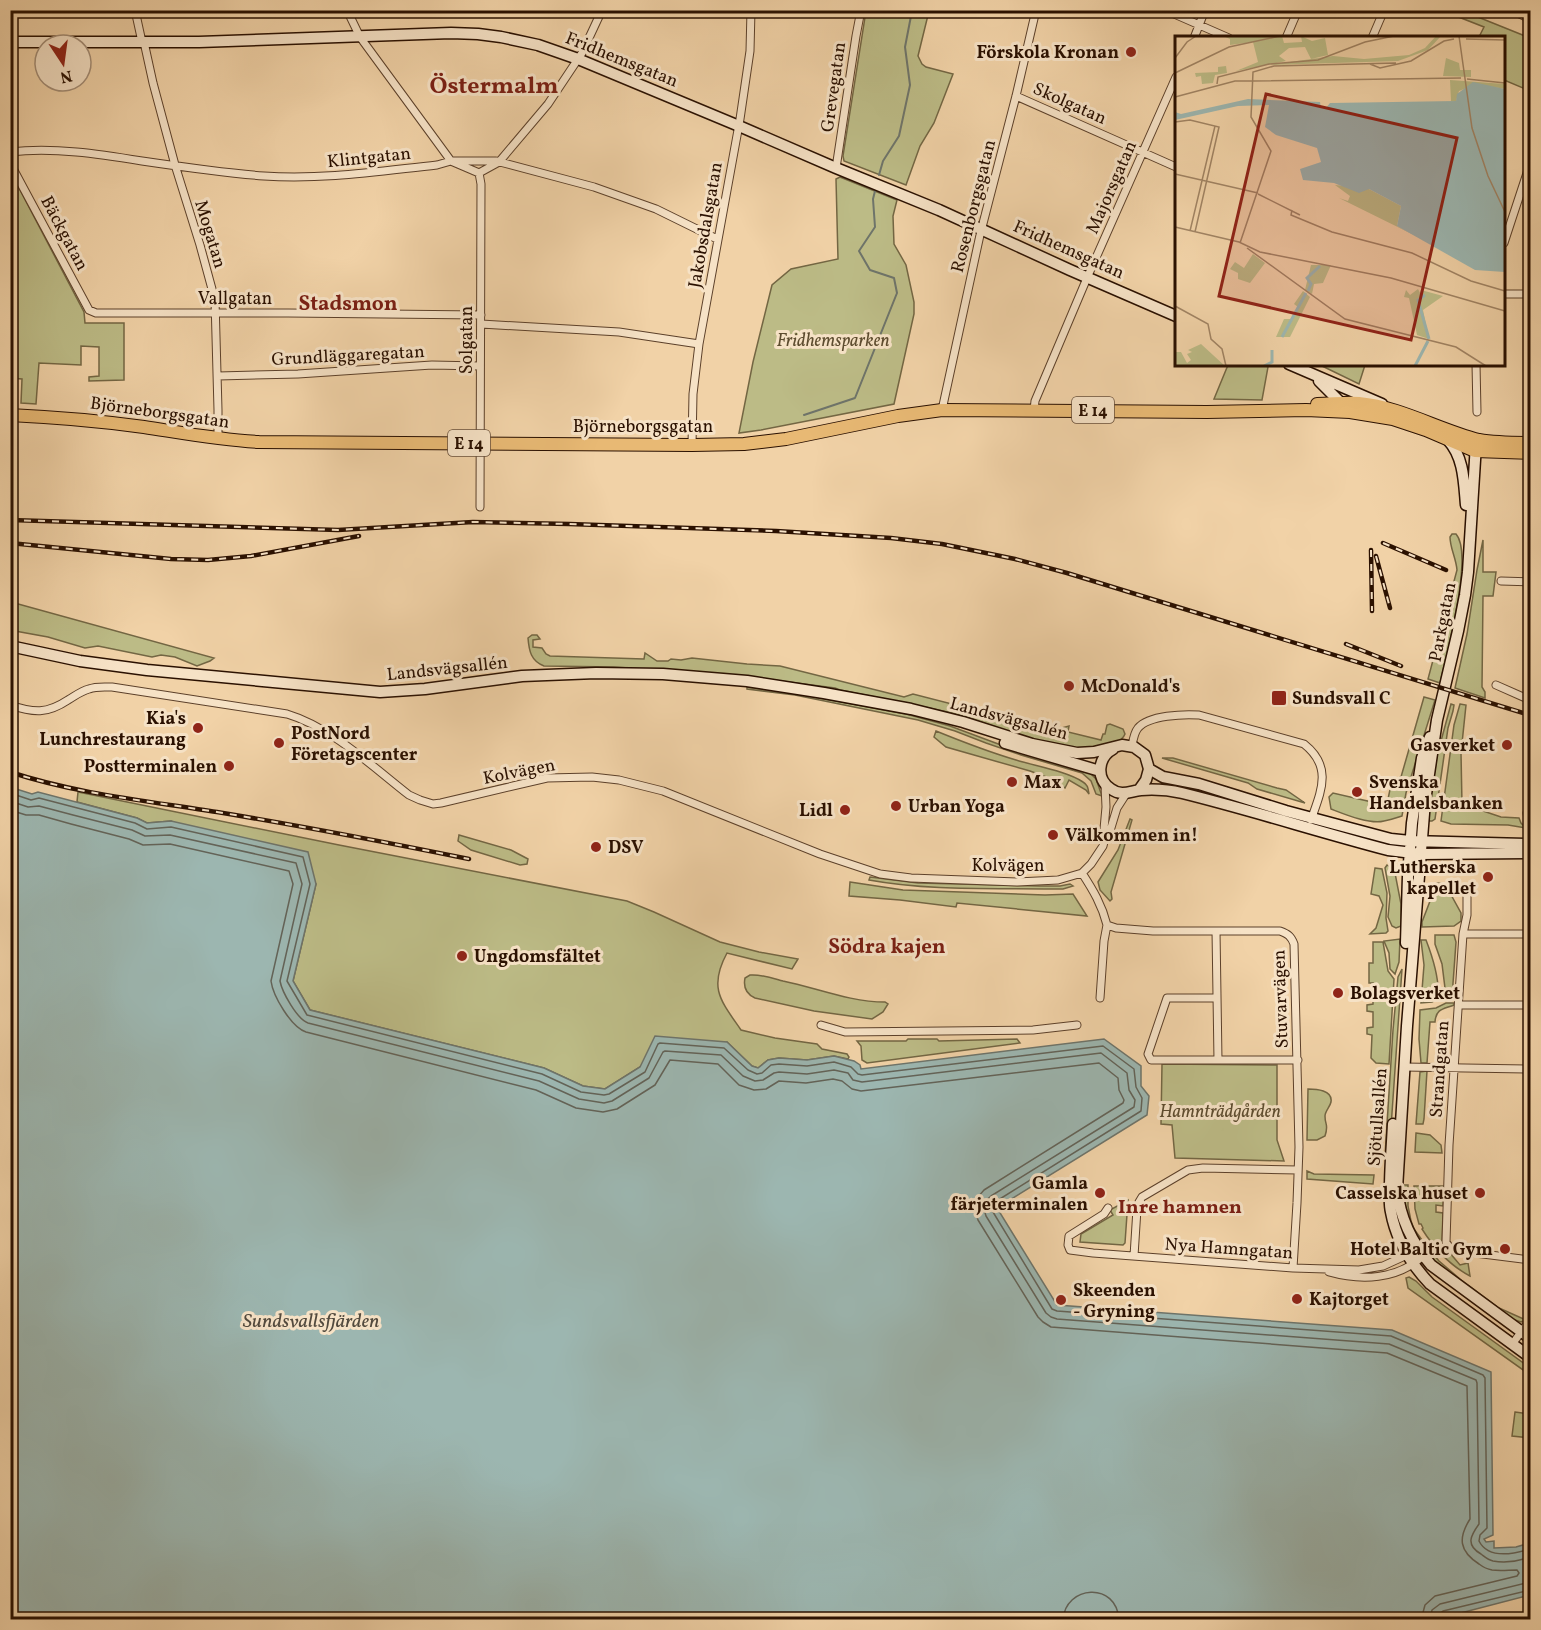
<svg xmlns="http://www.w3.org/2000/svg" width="1541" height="1630" viewBox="0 0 1541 1630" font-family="Vollkorn,serif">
  <rect width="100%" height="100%" fill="#f1d2a7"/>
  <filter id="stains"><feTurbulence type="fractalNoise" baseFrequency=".00333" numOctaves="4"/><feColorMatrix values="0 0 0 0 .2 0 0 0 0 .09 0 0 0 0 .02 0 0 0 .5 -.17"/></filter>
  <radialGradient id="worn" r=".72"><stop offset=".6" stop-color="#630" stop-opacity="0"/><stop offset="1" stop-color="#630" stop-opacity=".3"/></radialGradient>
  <path fill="#bcbb86" stroke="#736643" stroke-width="1.5" d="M1453,10L1463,11L1530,38V91L1504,80V38L1479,37L1484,27L1451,14Z
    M866,11H929L918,56L922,64L926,67L953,74L934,123L920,146L906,185L844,161L843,156Z
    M10,171L84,312L85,323H124V380L89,381V377L99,376V347L81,346V365L39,363L36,404L21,403L22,379L10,378Z
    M840,177L897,200L893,216L894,244L906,265L914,302V314L894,404L761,430L739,433L753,362L772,285L791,269L838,259L836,179Z
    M1263,364L1268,367L1262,400L1214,399L1228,365Z
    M1320,365H1365L1359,384Z
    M1452,534H1456C1474,554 1446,656 1440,683L1428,679L1457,570C1456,558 1450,548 1450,537Z
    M1483,540V572H1496L1493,596H1483L1482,687L1485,692V698L1455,688L1467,634L1477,570Z
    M10,602H11L214,658L210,661L197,666L175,657L161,655L152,657L98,646L85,648L48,637L15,631L11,629Z
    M532,635H537L540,639L533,640V647L542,648L546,654L550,656L644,659L645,653L657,661H668L671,659L681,660L692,658L747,664L780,666L904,697L913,694L1045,728L1058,729L1069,726L1068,732L1101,740L1103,734H1105L1107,725L1110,724L1123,729L1125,734C1118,752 1068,749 1052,745C1015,736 980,719 943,711C909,703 874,697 840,690L835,688L735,675L614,667L544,666C531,661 529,651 528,638Z
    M747,687L798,694L906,714L950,726L1009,748L1088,771L1096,779L1102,796L1096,794L1091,781L1082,773L1021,755L986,743L955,731L918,720L795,695L747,689Z
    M1424,697L1435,700L1406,793L1402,816C1396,818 1390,820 1384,821C1370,825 1344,814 1331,809L1329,797L1333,793L1385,805L1386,800L1388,799L1392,780L1401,777Z
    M1451,704L1454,705L1453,711L1448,728L1435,819L1432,821H1429L1428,815L1439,743L1441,741Z
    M1460,704L1466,705L1461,753L1462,804L1501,817L1519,818L1521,823L1526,828L1508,825L1451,824L1441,821L1454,725Z
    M936,731C963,742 989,752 1016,760C1035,766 1066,771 1083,782C1088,785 1088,788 1089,794L1086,790L1069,780L1065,788L1049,778L1030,771L946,747L934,737Z
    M1162,758H1173L1277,788L1286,790L1305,803L1257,789L1248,783Z
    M78,792L339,845L627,901L654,912L720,942L759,952L798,959L792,969L727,953C708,988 721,1001 741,1030L775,1038L817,1044L822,1049L847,1054L849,1057L848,1059L834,1056L807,1060L779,1058L768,1060L758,1068L752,1066L727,1042L640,1067L605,1089L583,1086L544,1068L310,1010L293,981L316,884L171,821L147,823L137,818L77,802Z
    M1130,819L1132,820L1111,892L1112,899L1110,901L1100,890L1098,882L1118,850Z
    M459,835L511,850L528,859L527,864L520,865L471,850L458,841Z
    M1387,865L1393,869L1395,873L1401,904V926L1396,928L1392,926L1388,917L1390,896L1385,868Z
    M1375,868L1382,869L1387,893L1386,918L1388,931L1386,933L1370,934L1376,928L1383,905L1379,896L1371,894Z
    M870,877L918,883L1040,886H1060L1070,884L1073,886L1063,889H1051C991,888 929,891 869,880Z
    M850,882L903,890L1045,895L1073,894L1087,916L957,903L956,907L900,900L849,896Z
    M1437,883L1445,884L1461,913V921L1454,926L1422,927V922Z
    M1435,935H1454L1456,942L1452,997L1446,996L1442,964L1435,944Z
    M1400,939L1399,962L1395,974L1390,969L1389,953L1384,941Z
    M1421,940H1426C1433,958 1440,979 1438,999L1432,1002L1421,1003L1424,965Z
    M1373,942H1383L1388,971L1394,979L1389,1064L1376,1063L1371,1058L1372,1035L1367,1034V1028L1373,1027V1012L1367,1011V1005L1373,1004V983H1369V963H1373Z
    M1402,969L1389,1156H1385L1393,1030L1398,977Z
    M750,975C761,974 772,978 783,981C817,988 850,1002 885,1002L888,1004L883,1012L872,1019L814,1011L755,998C746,994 743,988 745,978Z
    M1446,1003H1454V1005C1444,1009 1436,1008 1435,1022H1430L1427,1063H1421L1419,1039L1420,1010L1436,1008Z
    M908,1039H937L939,1041L1017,1039L1020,1043L867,1063L862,1060L861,1046L857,1041H906Z
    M1162,1064L1277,1065V1140L1284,1161L1175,1158L1172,1125L1161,1124Z
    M1427,1071L1424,1119L1423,1124H1416L1420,1072Z
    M1308,1089C1316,1089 1333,1090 1331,1102C1330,1107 1325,1111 1325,1116C1325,1126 1329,1124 1325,1136L1317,1140H1307Z
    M1416,1133L1430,1135L1441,1145L1442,1153L1415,1152Z
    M1307,1171L1314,1174L1374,1175L1373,1184L1307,1179Z
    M1400,1185H1408V1206L1411,1221L1414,1229L1427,1247L1439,1261L1460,1279L1499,1308L1526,1320L1521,1322L1512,1319L1441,1268L1432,1259L1412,1232Z
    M1414,1186H1444L1443,1206L1436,1205V1212L1443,1213L1442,1241L1444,1246L1460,1265L1468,1263L1470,1276C1449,1265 1434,1248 1422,1229L1423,1228L1421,1224H1419L1415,1209Z
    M1128,1200L1125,1243L1123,1245L1080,1242L1081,1234L1113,1215L1110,1210Z
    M1409,1277L1416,1281L1432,1297L1529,1367L1526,1372L1408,1288L1406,1278Z
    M1515,1412L1530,1414V1438L1512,1436Z"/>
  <path fill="#9cb6b0" stroke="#6e746a" stroke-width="1.5" d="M10,787L32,794L38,792L137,818L147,823L171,821L308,852L316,884L293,981L310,1010L544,1068L583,1086L605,1089L640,1067L655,1036L727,1042L752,1066L758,1068L768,1060L779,1058L807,1060L834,1056L854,1061L860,1065L861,1069L1104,1039L1141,1066V1086L1149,1096L1147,1115L997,1208L1057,1305L1392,1330L1491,1372L1493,1535L1484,1539L1486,1542L1494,1541V1548L1516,1547L1530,1543V1595L1453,1615L1429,1620H1097L1095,1615L1075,1620L11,1619Z"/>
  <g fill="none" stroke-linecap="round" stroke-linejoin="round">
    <path stroke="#636358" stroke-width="1.5" d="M10,793L31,800L39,798L135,823L147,829L171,827L303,857L310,884L287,981L307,1015L542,1074L581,1092L604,1095L609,1094L645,1072L658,1044L660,1043L724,1048L748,1070L757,1074L762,1073L771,1065L779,1064L807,1066L834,1062L851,1067L858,1074L862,1075L1103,1046L1134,1069L1136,1087L1142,1098L1141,1111L995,1202L992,1207L993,1212L1052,1309L1057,1311L1391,1336L1483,1375L1485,1378L1487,1528L1480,1535L1479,1541C1488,1559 1514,1554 1530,1549
      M10,801L28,807L39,806L73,815L132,830L145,836L170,835L296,863L302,884L280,981C282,992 297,1019 308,1023L539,1081L579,1099L604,1103L612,1101L649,1078L663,1052L665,1051L721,1055L743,1076L755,1081L763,1080L774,1073L779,1072L807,1074L834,1070L848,1073L853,1080L862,1082L1101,1053L1127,1073L1129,1090L1135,1100L1134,1107L991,1196C984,1201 983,1208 986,1216L1046,1313L1051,1317L1057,1319L1389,1344L1476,1380L1477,1383L1479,1524C1471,1535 1465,1545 1481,1554C1485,1557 1488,1560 1493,1561C1505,1563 1519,1561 1530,1557
      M10,810L26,815H39L71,824L129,839L143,845L170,844L289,871L293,884L271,981C273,996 291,1027 306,1032L536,1090L576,1108L603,1112L617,1109L655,1085L670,1060L718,1064L739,1085L754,1090L766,1089L779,1081L806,1083L833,1079L842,1081L852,1089L861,1091L1099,1063L1118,1078L1119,1090L1124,1100L1123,1103L984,1190C975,1199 973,1209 978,1220L1038,1317L1043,1322L1051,1327L1387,1353L1467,1386L1470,1519C1458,1538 1459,1551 1479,1564C1483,1567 1486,1569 1492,1570C1500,1571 1509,1570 1517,1570L1519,1573L1517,1576L1435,1596L1425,1605L1421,1620
      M1063,1620C1065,1585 1117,1581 1119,1620
      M1430,1620L1432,1610L1440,1604L1530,1582
      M1438,1620L1439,1614L1443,1611L1530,1590"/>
    <path stroke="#6e746a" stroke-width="2" d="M879,175L883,161L899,136L910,85L905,47L911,16L913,10
      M10,310L17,323V335L10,343
      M804,415L855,398L897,293L894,278L870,270L859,251L875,227L873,199L875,191"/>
    <defs>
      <path id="street" d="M135,10L142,42
        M347,10L360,37L451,161L479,173L499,162L548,104L582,53L602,10
        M1165,10L1229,38
        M1511,10L1530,19
        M1194,38L1205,10
        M1286,38L1298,10
        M1372,38L1384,10
        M144,42L153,83L175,165L200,245L215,300L218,410V439
        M1016,96L1176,167
        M10,152C54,147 99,154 142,161C183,167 224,173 264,176C323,180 380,171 437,165L451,161H496L594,187L656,209L717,239
        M10,163L89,310L96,313H288L481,315
        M836,168L856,36L861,10
        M479,173L481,184L480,507
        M1504,243L1530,164
        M1504,294H1530
        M481,324L619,332L699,344
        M1476,364L1477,412
        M218,376L298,374L432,365L480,366
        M942,410L980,235L1016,96L1036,10
        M1034,410L1035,401L1087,278L1176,77
        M692,445L693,394L699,344L740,119L750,51L751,10
        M1501,581L1530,582
        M1496,685L1530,700
        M10,705C34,713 47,714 68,700C75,696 81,691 89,689C96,686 105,687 112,687L287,714C331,727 373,767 409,795L420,800L433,804L441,803L547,778L592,777L619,780L663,791L820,854L880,874L911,878L1017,882L1058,880L1082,873L1091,864L1103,846L1105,838L1110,831L1117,808L1126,794
        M1132,746C1133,740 1134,733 1138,728C1149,715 1184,714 1199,715L1304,744C1333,767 1321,791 1311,820
        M1105,785L1106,807L1104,829L1105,838
        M1530,807L1527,813L1528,819L1530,821
        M1082,873C1093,890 1102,905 1107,925L1116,928L1153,931H1280C1288,934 1291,936 1294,944L1299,1147L1297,1203L1293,1268
        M1467,891V915L1463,934L1449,1145L1446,1242L1451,1250L1530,1260
        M1216,931L1218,1060
        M1463,934H1530
        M1100,998L1104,941L1107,925
        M1217,998H1167L1148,1054L1151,1060H1298
        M1459,1005H1530
        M821,1025L845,1032L1033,1030L1077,1025
        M1404,1067L1530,1069
        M1108,1208L1104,1214L1069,1236L1068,1245L1070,1250L1093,1253L1293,1268L1359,1270L1383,1266L1418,1250
        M1134,1256L1137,1209L1139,1202L1142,1197L1188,1170L1203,1168L1298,1170
        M1329,1272C1361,1281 1397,1280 1423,1256
        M1513,1343L1530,1320"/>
      <path id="secondary" d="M10,42H199L451,33L478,34L501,37L538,45L578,59L739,126L836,168L939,210L1070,270L1176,316
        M1289,364L1382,404
        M1319,381L1344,406
        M1448,440C1464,457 1464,483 1466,505
        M1476,444L1468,572L1465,595L1458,631L1437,720L1425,801L1407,1026L1397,1189C1400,1219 1412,1243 1431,1265L1530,1338
        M10,646L80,661L147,670L380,692L425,689L522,676L596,673L663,674L747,681L824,693L911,709L963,722L1032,744L1077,753L1094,752L1122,745L1134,747L1145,755L1149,769L1146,780L1139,790
        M1005,743L1100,771
        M1113,749C1098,757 1095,779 1111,789C1122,797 1130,791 1141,790C1154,789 1169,790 1182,793C1251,810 1319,832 1388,850L1421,854L1530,853
        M1149,769L1163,777L1199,784L1286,811L1391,839L1410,841L1530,844
        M1406,943L1408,876L1412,823L1422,758L1430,737
        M1393,1124C1392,1145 1390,1167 1390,1188C1390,1196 1389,1204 1391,1212C1396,1239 1411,1264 1430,1284L1530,1357"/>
      <path id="highway" d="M1317,404C1331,404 1345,402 1359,403C1401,407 1439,430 1479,440C1496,443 1514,443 1530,443
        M10,415C55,417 100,421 144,427C183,433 220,440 259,442L692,445L744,444L786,439L898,416L942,410L1207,412L1306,410L1350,412L1393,419L1426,430L1475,451L1530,453"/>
    </defs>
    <use href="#street" stroke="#5c402a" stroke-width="9"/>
    <use href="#secondary" stroke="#2a1000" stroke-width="13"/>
    <use href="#highway" stroke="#2a1000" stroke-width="14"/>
    <use href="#street" stroke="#f6e2c6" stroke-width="7"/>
    <use href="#secondary" stroke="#f6e2c6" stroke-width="10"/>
    <use href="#highway" stroke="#e8b974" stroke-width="12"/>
    <defs>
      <path id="rail" d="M10,520L338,530L473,522L569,524L776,531L891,538L942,544L1015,559L1067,573L1530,715
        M10,543L171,559L208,560L251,556L359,536
        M1383,543L1446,570
        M1371,550L1372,611
        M1376,556L1390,608
        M1346,644L1401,666
        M10,772C77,794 148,801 217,812C302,826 385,842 469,859"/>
    </defs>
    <use href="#rail" stroke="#2a1000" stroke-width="4.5"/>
    <use href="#rail" stroke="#f6e2c6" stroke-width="2" stroke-dasharray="7" stroke-linecap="butt"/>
  </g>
  <g fill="#8f2418" stroke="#f6e2c6" stroke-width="2">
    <circle cx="1131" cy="52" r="6"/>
    <circle cx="1069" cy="686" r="6"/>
    <rect x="1271" y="690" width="16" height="16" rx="3"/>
    <circle cx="198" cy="728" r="6"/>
    <circle cx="279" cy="743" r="6"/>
    <circle cx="1507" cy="745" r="6"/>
    <circle cx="229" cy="766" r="6"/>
    <circle cx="1012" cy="782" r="6"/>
    <circle cx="1357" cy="792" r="6"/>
    <circle cx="896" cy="806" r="6"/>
    <circle cx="845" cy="810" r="6"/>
    <circle cx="1053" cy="835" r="6"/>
    <circle cx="596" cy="847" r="6"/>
    <circle cx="1488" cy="877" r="6"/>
    <circle cx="462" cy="956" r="6"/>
    <circle cx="1338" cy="993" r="6"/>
    <circle cx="1100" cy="1193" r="6"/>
    <circle cx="1480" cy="1193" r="6"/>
    <circle cx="1505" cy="1249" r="6"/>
    <circle cx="1297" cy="1299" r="6"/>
    <circle cx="1061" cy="1300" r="6"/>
  </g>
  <g text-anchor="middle" stroke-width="6" stroke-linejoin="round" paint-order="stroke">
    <g fill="#f6e2c6" stroke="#674f3b" stroke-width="1.5">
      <rect x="1072" y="397" width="42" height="26" rx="4.5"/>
      <rect x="448" y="430" width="42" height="26" rx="4.5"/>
    </g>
    <g font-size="16" font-weight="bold" fill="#2a1000">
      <text x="1093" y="416">E 14</text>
      <text x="469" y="449">E 14</text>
    </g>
    <g font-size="18" font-weight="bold" fill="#2a1000" stroke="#f6e2c6" text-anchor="start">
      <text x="1119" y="58" text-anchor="end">Förskola Kronan</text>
      <text x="1081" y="692">McDonald's</text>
      <text x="1292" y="704">Sundsvall C</text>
      <text x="186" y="724" text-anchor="end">Kia's<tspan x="186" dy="21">Lunchrestaurang</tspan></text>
      <text x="291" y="739">PostNord<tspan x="291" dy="21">Företagscenter</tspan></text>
      <text x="1495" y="751" text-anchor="end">Gasverket</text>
      <text x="217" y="772" text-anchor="end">Postterminalen</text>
      <text x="1024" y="788">Max</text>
      <text x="1369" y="788">Svenska<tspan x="1369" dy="21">Handelsbanken</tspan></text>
      <text x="908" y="812">Urban Yoga</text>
      <text x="833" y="816" text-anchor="end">Lidl</text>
      <text x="1065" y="841">Välkommen in!</text>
      <text x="608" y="853">DSV</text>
      <text x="1476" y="873" text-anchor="end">Lutherska<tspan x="1476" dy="21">kapellet</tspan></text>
      <text x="474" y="962">Ungdomsfältet</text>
      <text x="1350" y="999">Bolagsverket</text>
      <text x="1088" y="1189" text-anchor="end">Gamla<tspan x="1088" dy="21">färjeterminalen</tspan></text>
      <text x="1468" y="1199" text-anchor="end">Casselska huset</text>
      <text x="1493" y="1255" text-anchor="end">Hotel Baltic Gym</text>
      <text x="1073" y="1296">Skeenden<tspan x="1073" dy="21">- Gryning</tspan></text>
      <text x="1309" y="1305">Kajtorget</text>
    </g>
    <g font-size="18" fill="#2a1000" stroke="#f6e2c6">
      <text transform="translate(622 59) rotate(22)" y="6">Fridhemsgatan</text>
      <text transform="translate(833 87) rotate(-82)" y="6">Grevegatan</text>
      <text transform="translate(1070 103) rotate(24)" y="6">Skolgatan</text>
      <text transform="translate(369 157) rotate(-6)" y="6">Klintgatan</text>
      <text transform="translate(1111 187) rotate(-66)" y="6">Majorsgatan</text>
      <text transform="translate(973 206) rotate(-76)" y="6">Rosenborgsgatan</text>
      <text transform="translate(705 225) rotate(-80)" y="6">Jakobsdalsgatan</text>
      <text transform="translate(65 233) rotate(62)" y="6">Bäckgatan</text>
      <text transform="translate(211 234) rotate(73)" y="6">Mogatan</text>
      <text transform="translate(1069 249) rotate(24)" y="6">Fridhemsgatan</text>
      <text x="235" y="304">Vallgatan</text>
      <text transform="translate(466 340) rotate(-90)" y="6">Solgatan</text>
      <text transform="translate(348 355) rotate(-3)" y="6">Grundläggaregatan</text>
      <text transform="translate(160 412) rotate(8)" y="6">Björneborgsgatan</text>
      <text x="643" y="432">Björneborgsgatan</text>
      <text transform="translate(1442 622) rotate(-79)" y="6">Parkgatan</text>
      <text transform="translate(447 668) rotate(-6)" y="6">Landsvägsallén</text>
      <text transform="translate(1009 718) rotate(15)" y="6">Landsvägsallén</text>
      <text transform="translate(519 771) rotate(-11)" y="6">Kolvägen</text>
      <text x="1008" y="871">Kolvägen</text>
      <text transform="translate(1280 999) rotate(-92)" y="6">Stuvarvägen</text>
      <text transform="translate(1439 1069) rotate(-86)" y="6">Strandgatan</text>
      <text transform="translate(1377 1117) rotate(-86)" y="6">Sjötullsallén</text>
      <text transform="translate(1229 1248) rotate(4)" y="6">Nya Hamngatan</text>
    </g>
    <g font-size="18" font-style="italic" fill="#5d4c2f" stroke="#f6e2c6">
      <text x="833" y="346">Fridhemsparken</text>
      <text x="1220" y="1117">Hamnträdgården</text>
    </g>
    <g font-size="20" font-weight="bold" fill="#7a1f14" stroke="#f6e2c6">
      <text x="1180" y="1213">Inre hamnen</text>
    </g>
    <g font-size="20" font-style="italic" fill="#524a3e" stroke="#f6e2c6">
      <text x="311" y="1327">Sundsvallsfjärden</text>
    </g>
    <g font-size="21" font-weight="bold" fill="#7a1f14" stroke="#f6e2c6">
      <text x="348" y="310">Stadsmon</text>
      <text x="887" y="953">Södra kajen</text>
    </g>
    <g font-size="24" font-weight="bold" fill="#7a1f14" stroke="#f6e2c6">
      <text x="494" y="93">Östermalm</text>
    </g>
  </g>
  <g transform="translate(1175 36)">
    <rect width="330" height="330" fill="#f1d2a7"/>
    <path d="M48,0H107L109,7L127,6L126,0L137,5L150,2L153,19L136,23L130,11L114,12L104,20L111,25L61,35L83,26L78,6L55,9V3ZM261,0H266L253,14L223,25L93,29L158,20L189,23L234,19L250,12ZM271,22L284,27L285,34H296V41L268,40ZM51,30L52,37L40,39L38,47L27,48L26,40L21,41L20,37L43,36V31ZM275,44L330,48V53L301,48L284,55L281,65H276ZM160,149L192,152L226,170L222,190L249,204L164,162L173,165L175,160ZM78,218L90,227L75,247L63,243V237L55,233L60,226L69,232ZM136,229H156L148,247L139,248L137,258L130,254ZM243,253L245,257L246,254L268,260L248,274L254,303L242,299L234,262L229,261L231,254L235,259ZM128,255L135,261L115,301H101L109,283H116L123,271L119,268ZM26,308L50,330H0V316H6L12,327L16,324L12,318L17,316L13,314Z" fill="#bcbb86"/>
    <path d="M298,46L330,53V236L300,234L222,190L226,170L194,153L184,157L159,147L128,144L125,133L146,126L142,112L101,99L90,91L94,69L63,70L0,84V76L6,78L73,63L145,66L146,72H151L155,67L281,65L282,58Z" fill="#9cb6b0"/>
    <path fill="none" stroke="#9cb6b0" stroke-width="3" d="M133,255L136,248L132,242L145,230M250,259L243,264L254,303M107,301L131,257M89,330L97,326V314M240,330L253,305"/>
    <path fill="none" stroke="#a18464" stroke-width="1.5" d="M284,0L297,92L313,140L330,176M291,3L330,4M0,22L12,6L21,0M195,28L205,32L236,25L269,5L279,3M0,37L54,11L105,0M292,43L330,47M77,45L286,42M42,48L43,41L94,28L143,24L190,6L219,0M0,61L60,45H77M0,86L15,84L44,91L20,196M0,138L83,157M83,158L125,179M117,174L116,179L157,196L237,217L296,245L330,255M0,191L64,206L85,216L216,242L330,275M15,195L40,90M65,207L96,115L76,81L78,36L99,30L221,27M72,212L170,283L281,311L311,330M0,270L33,288L36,303L47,313L51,330"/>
    <path fill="#8f2418" fill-opacity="0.15" stroke="#8f2418" stroke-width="3" d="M91,58L282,102L236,304L44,260Z"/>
    <rect width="330" height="330" fill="none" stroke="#2a1000" stroke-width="3"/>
  </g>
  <rect width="1541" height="1630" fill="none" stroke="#f1d2a7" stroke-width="36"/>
  <rect x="12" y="12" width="1517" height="1606" fill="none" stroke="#2a1000" stroke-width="3"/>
  <rect x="18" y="18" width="1505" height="1594" fill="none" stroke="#2a1000" stroke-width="1.5"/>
  <g transform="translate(63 63) rotate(167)"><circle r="28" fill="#f6e2c6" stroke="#a48e77" stroke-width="1.5"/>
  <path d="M0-4.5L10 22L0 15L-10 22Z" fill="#8f2418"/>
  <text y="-9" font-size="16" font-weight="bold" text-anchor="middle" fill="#2a1000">N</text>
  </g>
  <rect width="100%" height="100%" filter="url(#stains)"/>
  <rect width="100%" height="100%" fill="url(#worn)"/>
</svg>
